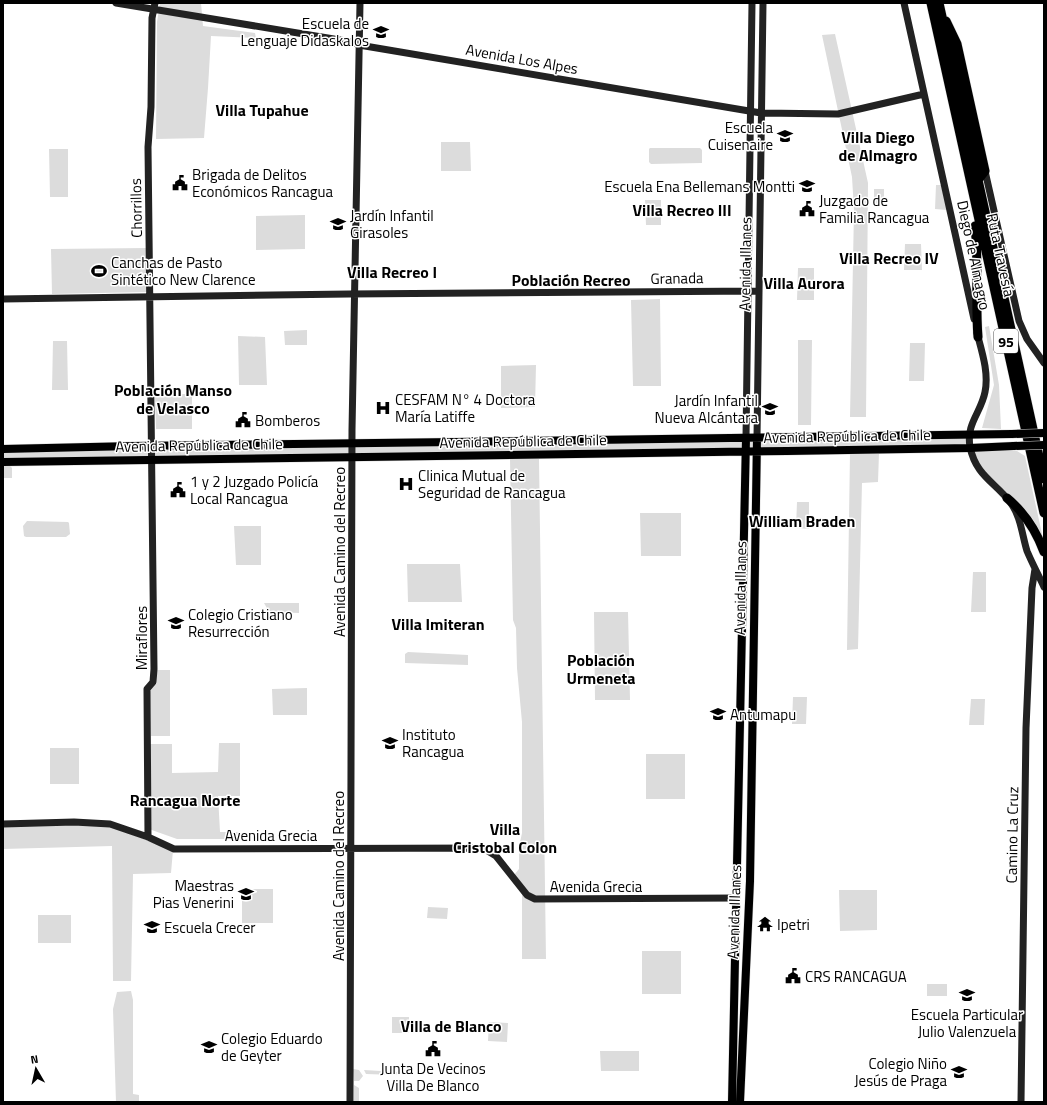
<svg xmlns="http://www.w3.org/2000/svg" width="1047" height="1105" viewBox="0 0 1047 1105" font-family="'Titillium Web',sans-serif">
<style>
.green{fill:#dcdcdc}
.lines{fill:none;stroke-linecap:round;stroke-linejoin:round}
.primary-casing{stroke:#dbdbdb;stroke-width:9}
.highway-casing{stroke:#dbdbdb;stroke-width:10}
.secondary{stroke:#222;stroke-width:7}
.primary{stroke:#000;stroke-width:8}
.highway{stroke:#000;stroke-width:9}
.primary-bridge-casing{stroke:#dbdbdb;stroke-width:9;stroke-linecap:butt}
.primary-bridge{stroke:#000;stroke-width:8}
.labels{text-anchor:middle;dominant-baseline:central;stroke-width:3;stroke-linejoin:round;paint-order:stroke}
.shield{fill:#fff;stroke:#4c4c4c;stroke-width:1}
.shield-label{font-size:14px;font-weight:bold;fill:#000}
.poi-label{font-size:15px;fill:#000;stroke:#fff;text-anchor:start}
.street-label{font-size:15px;fill:#000;stroke:#fff}
.neighbourhood-label{font-size:16px;font-weight:bold;fill:#000;stroke:#fff}
</style>
<rect width="100%" height="100%" fill="#fff"/>
<path class="green" d="M160,3H201L203,26L255,33L256,38L211,36L208,88L204,138L156,139L157,22Z
M835,34L868,183L866,417H850L854,210L852,177L822,35Z
M441,142H470L471,171H441Z
M650,148H700L702,150V163L651,164L649,162V149Z
M49,149H68V197H50Z
M936,185H941L947,210L935,209Z
M874,189H884V206H874Z
M645,200H661V225H646Z
M305,215V249L256,250V216Z
M905,244H921L922,270H904Z
M147,248L148,292L52,294L51,249Z
M798,268H814V300H797Z
M660,299L661,386H633L631,300Z
M989,326L999,385L1001,429L982,428L994,385L985,327Z
M307,330V345H285L284,331Z
M238,336L265,337L267,385H239Z
M798,340H812L811,425H798Z
M53,341H67L68,390H52Z
M910,343H925L924,381H909Z
M536,365L535,407L501,408V366Z
M155,394H192V429H156Z
M967,437V446L3,459V452Z
M973,450L1017,451L1025,456L1044,543C1040,535 1037,525 1032,518C1013,495 981,481 973,450Z
M850,453H879L878,482L862,483L858,649L847,650Z
M510,459H539L546,959H522V885L514,875L519,869V847L522,833V722L517,668L516,628L513,620Z
M3,466H10L12,468V478H3Z
M797,502H809V529L796,528Z
M640,513H681V556H641Z
M27,521L68,522L69,523L70,534L66,537H26L24,536L23,526Z
M234,526H261V565H236Z
M407,564H460L462,602H408Z
M973,572H986V612H971Z
M264,603H299V613L271,612L268,610Z
M594,612H628L630,700H595Z
M408,652L468,655V665L405,663V654Z
M156,670H170V736H151L150,691L157,683Z
M307,688V715H273L272,689Z
M793,697H807L806,724H792Z
M971,699H985L984,725H969Z
M219,743H240V796H218L220,832H240V839H177L149,829V744H172V773L218,772Z
M50,748H79V784H50Z
M646,754H685V799H646Z
M78,824L109,826L173,850L171,873L133,874L131,981H113L112,846L3,849V827Z
M242,889H273V923H242Z
M839,890H877V930L840,931Z
M428,907L448,908L447,919L427,918Z
M38,915H71V943H38Z
M642,951H681V994H642Z
M927,984H947V996H927Z
M131,991L133,1000V1094L139,1095V1102H116L113,1009L117,992Z
M392,1017H409V1033H392Z
M489,1022L508,1023L507,1042L488,1041Z
M600,1051H639V1071H601Z
M353,1069L359,1070L363,1076L359,1081H354Z
M364,1070L398,1072L396,1075L366,1074Z
M354,1085L359,1088V1102H354Z"/>
<g class="lines">
<defs>
<path id="primary" d="M3,449L134,446L456,442L1012,434
M3,462L787,451L970,448L1014,446
M732,1102L746,438
M740,1102L750,881L757,438"/>
<path id="highway" d="M931,3L1044,513
M939,3L1044,479
M946,21L957,44L985,171L978,180
M975,226C979,263 975,300 978,337
M1007,498C1025,513 1036,530 1044,552"/>
</defs>
<use href="#primary" class="primary-casing"/>
<use href="#highway" class="highway-casing"/>
<path class="secondary" d="M116,3L352,42L359,45L761,113L838,114L924,94
M904,3L974,319
M985,171L1019,321L1027,339L1044,363
M3,299L349,294L759,291
M977,333C982,352 989,373 985,392C981,413 966,423 970,447C976,476 995,482 1010,502C1021,516 1022,535 1027,551C1032,563 1038,574 1044,587
M746,438L752,3
M757,438L763,3
M3,824L74,822L110,824L148,837L174,849L483,848L496,856L527,895L535,899L737,898
M148,837L147,689L153,682L154,669L148,147L151,107L152,18L155,3
M350,1102L352,430L360,3
M1021,1102L1026,728L1032,588L1035,569"/>
<use href="#primary" class="primary"/>
<use href="#highway" class="highway"/>
<defs>
<path id="primary-bridge" d="M1012,434L1044,433
M1014,446L1044,445"/>
</defs>
<use href="#primary-bridge" class="primary-bridge-casing"/>
<use href="#primary-bridge" class="primary-bridge"/>
</g>
<defs>
<symbol id="school-bare" viewBox="-9 -9 18 18"><path d="M0-5L7-2L0 1L-7-2ZM-4 1L0 2.5L4 1V4Q0 6-4 4Z" fill="#000" stroke="#fff" stroke-width="2.5" paint-order="stroke"/></symbol>
<symbol id="civic-bare" viewBox="-9 -9 18 18"><path d="M-.6-6.5H3V-4.5H.6V-3L4-1V1h2V6H-6V1h2V-1L-.6-3ZM-1.2 2.5V6h2.4V2.5Z" fill="#000" stroke="#fff" stroke-width="2.5" paint-order="stroke"/></symbol>
<symbol id="stadium-bare" viewBox="-9 -9 18 18"><path d="M0-5a6.5 5 0 1 0 0 10a6.5 5 0 1 0 0-10ZM-3.5-1.8h7v3.6h-7Z" fill="#000" stroke="#fff" stroke-width="2.5" paint-order="stroke"/></symbol>
<symbol id="hospital-bare" viewBox="-9 -9 18 18"><path d="M-5-5h3v3.5h4V-5h3V5h-3V1.5h-4V5h-3Z" fill="#000" stroke="#fff" stroke-width="2.5" paint-order="stroke"/></symbol>
<symbol id="temple-bare" viewBox="-9 -9 18 18"><path d="M0-6L5-2H3V0L6.5 2.5H4V6H1.5V3h-3V6H-4V2.5H-6.5L-3 0V-2H-5Z" fill="#000" stroke="#fff" stroke-width="2.5" paint-order="stroke"/></symbol>
</defs>
<g fill-rule="evenodd">
<use href="#school-bare" x="370" y="21" width="22" height="22"/>
<use href="#school-bare" x="774" y="125" width="22" height="22"/>
<use href="#civic-bare" x="169" y="172" width="22" height="22"/>
<use href="#school-bare" x="796" y="175" width="22" height="22"/>
<use href="#civic-bare" x="796" y="198" width="22" height="22"/>
<use href="#school-bare" x="327" y="213" width="22" height="22"/>
<use href="#stadium-bare" x="88" y="260" width="22" height="22"/>
<use href="#hospital-bare" x="372" y="397" width="22" height="22"/>
<use href="#school-bare" x="759" y="398" width="22" height="22"/>
<use href="#civic-bare" x="232" y="409" width="22" height="22"/>
<use href="#hospital-bare" x="395" y="473" width="22" height="22"/>
<use href="#civic-bare" x="167" y="479" width="22" height="22"/>
<use href="#school-bare" x="165" y="612" width="22" height="22"/>
<use href="#school-bare" x="707" y="703" width="22" height="22"/>
<use href="#school-bare" x="379" y="732" width="22" height="22"/>
<use href="#school-bare" x="235" y="883" width="22" height="22"/>
<use href="#temple-bare" x="754" y="913" width="22" height="22"/>
<use href="#school-bare" x="141" y="916" width="22" height="22"/>
<use href="#civic-bare" x="782" y="965" width="22" height="22"/>
<use href="#school-bare" x="956" y="984" width="22" height="22"/>
<use href="#school-bare" x="198" y="1036" width="22" height="22"/>
<use href="#civic-bare" x="422" y="1038" width="22" height="22"/>
<use href="#school-bare" x="948" y="1061" width="22" height="22"/>
</g>
<g class="labels">
<rect class="shield" x="994" y="329" width="24" height="24" rx="3"/>
<g class="shield-label">
<text x="1006" y="341">95</text>
</g>
<g class="poi-label">
<text x="369" y="23" text-anchor="end">Escuela de<tspan x="369" dy="17">Lenguaje Didaskalos</tspan></text>
<text x="773" y="127" text-anchor="end">Escuela<tspan x="773" dy="17">Cuisenaire</tspan></text>
<text x="192" y="174">Brigada de Delitos<tspan x="192" dy="17">Económicos Rancagua</tspan></text>
<text x="795" y="186" text-anchor="end">Escuela Ena Bellemans Montti</text>
<text x="819" y="200">Juzgado de<tspan x="819" dy="17">Familia Rancagua</tspan></text>
<text x="350" y="215">Jardín Infantil<tspan x="350" dy="17">Girasoles</tspan></text>
<text x="111" y="262">Canchas de Pasto<tspan x="111" dy="17">Sintético New Clarence</tspan></text>
<text x="395" y="399">CESFAM N° 4 Doctora<tspan x="395" dy="17">María Latiffe</tspan></text>
<text x="758" y="400" text-anchor="end">Jardín Infantil<tspan x="758" dy="17">Nueva Alcántara</tspan></text>
<text x="255" y="420">Bomberos</text>
<text x="418" y="475">Clinica Mutual de<tspan x="418" dy="17">Seguridad de Rancagua</tspan></text>
<text x="190" y="481">1 y 2 Juzgado Policía<tspan x="190" dy="17">Local Rancagua</tspan></text>
<text x="188" y="614">Colegio Cristiano<tspan x="188" dy="17">Resurrección</tspan></text>
<text x="730" y="714">Antumapu</text>
<text x="402" y="734">Instituto<tspan x="402" dy="17">Rancagua</tspan></text>
<text x="234" y="885" text-anchor="end">Maestras<tspan x="234" dy="17">Pias Venerini</tspan></text>
<text x="777" y="924">Ipetri</text>
<text x="164" y="927">Escuela Crecer</text>
<text x="805" y="976">CRS RANCAGUA</text>
<text x="967" y="1014" text-anchor="middle">Escuela Particular<tspan x="967" dy="17">Julio Valenzuela</tspan></text>
<text x="221" y="1038">Colegio Eduardo<tspan x="221" dy="17">de Geyter</tspan></text>
<text x="947" y="1063" text-anchor="end">Colegio Niño<tspan x="947" dy="17">Jesús de Praga</tspan></text>
<text x="433" y="1068" text-anchor="middle">Junta De Vecinos<tspan x="433" dy="17">Villa De Blanco</tspan></text>
</g>
<g class="street-label">
<text transform="translate(522 59) rotate(10)">Avenida Los Alpes</text>
<text transform="translate(136 208) rotate(-91)">Chorrillos</text>
<text transform="translate(974 255) rotate(78)">Diego de Almagro</text>
<text transform="translate(1001 255) rotate(78)">Ruta Travesía</text>
<text transform="translate(745 264) rotate(-89)">Avenida Illanes</text>
<text transform="translate(677 278) rotate(-1)">Granada</text>
<text transform="translate(847 436) rotate(-1)">Avenida República de Chile</text>
<text transform="translate(523 441) rotate(-1)">Avenida República de Chile</text>
<text transform="translate(199 445) rotate(-1)">Avenida República de Chile</text>
<text transform="translate(339 552) rotate(-90)">Avenida Camino del Recreo</text>
<text transform="translate(740 588) rotate(-89)">Avenida Illanes</text>
<text transform="translate(141 638) rotate(-90)">Miraflores</text>
<text x="271" y="835">Avenida Grecia</text>
<text transform="translate(1012 835) rotate(-89)">Camino La Cruz</text>
<text transform="translate(338 876) rotate(-90)">Avenida Camino del Recreo</text>
<text x="596" y="886">Avenida Grecia</text>
<text transform="translate(734 912) rotate(-88)">Avenida Illanes</text>
</g>
<g class="neighbourhood-label">
<text x="262" y="110">Villa Tupahue</text>
<text x="878" y="137">Villa Diego<tspan x="878" dy="18">de Almagro</tspan></text>
<text x="682" y="210">Villa Recreo III</text>
<text x="889" y="258">Villa Recreo IV</text>
<text x="392" y="272">Villa Recreo I</text>
<text x="571" y="280">Población Recreo</text>
<text x="804" y="283">Villa Aurora</text>
<text x="173" y="390">Población Manso<tspan x="173" dy="18">de Velasco</tspan></text>
<text x="802" y="521">William Braden</text>
<text x="438" y="624">Villa Imiteran</text>
<text x="601" y="660">Población<tspan x="601" dy="18">Urmeneta</tspan></text>
<text x="185" y="800">Rancagua Norte</text>
<text x="505" y="829">Villa<tspan x="505" dy="18">Cristobal Colon</tspan></text>
<text x="451" y="1026">Villa de Blanco</text>
</g>
</g>
<rect width="1047" height="1105" fill="none" stroke="#000000" stroke-width="8"/>
<g transform="translate(36 1069) rotate(351)" stroke="#ffffff" stroke-width="3" paint-order="stroke">
<path d="M0-3L7 15L0 10L-7 15Z" fill="#000000"/>
<text y="-6" font-size="11" font-weight="bold" text-anchor="middle" fill="#000000">N</text>
</g>
</svg>
